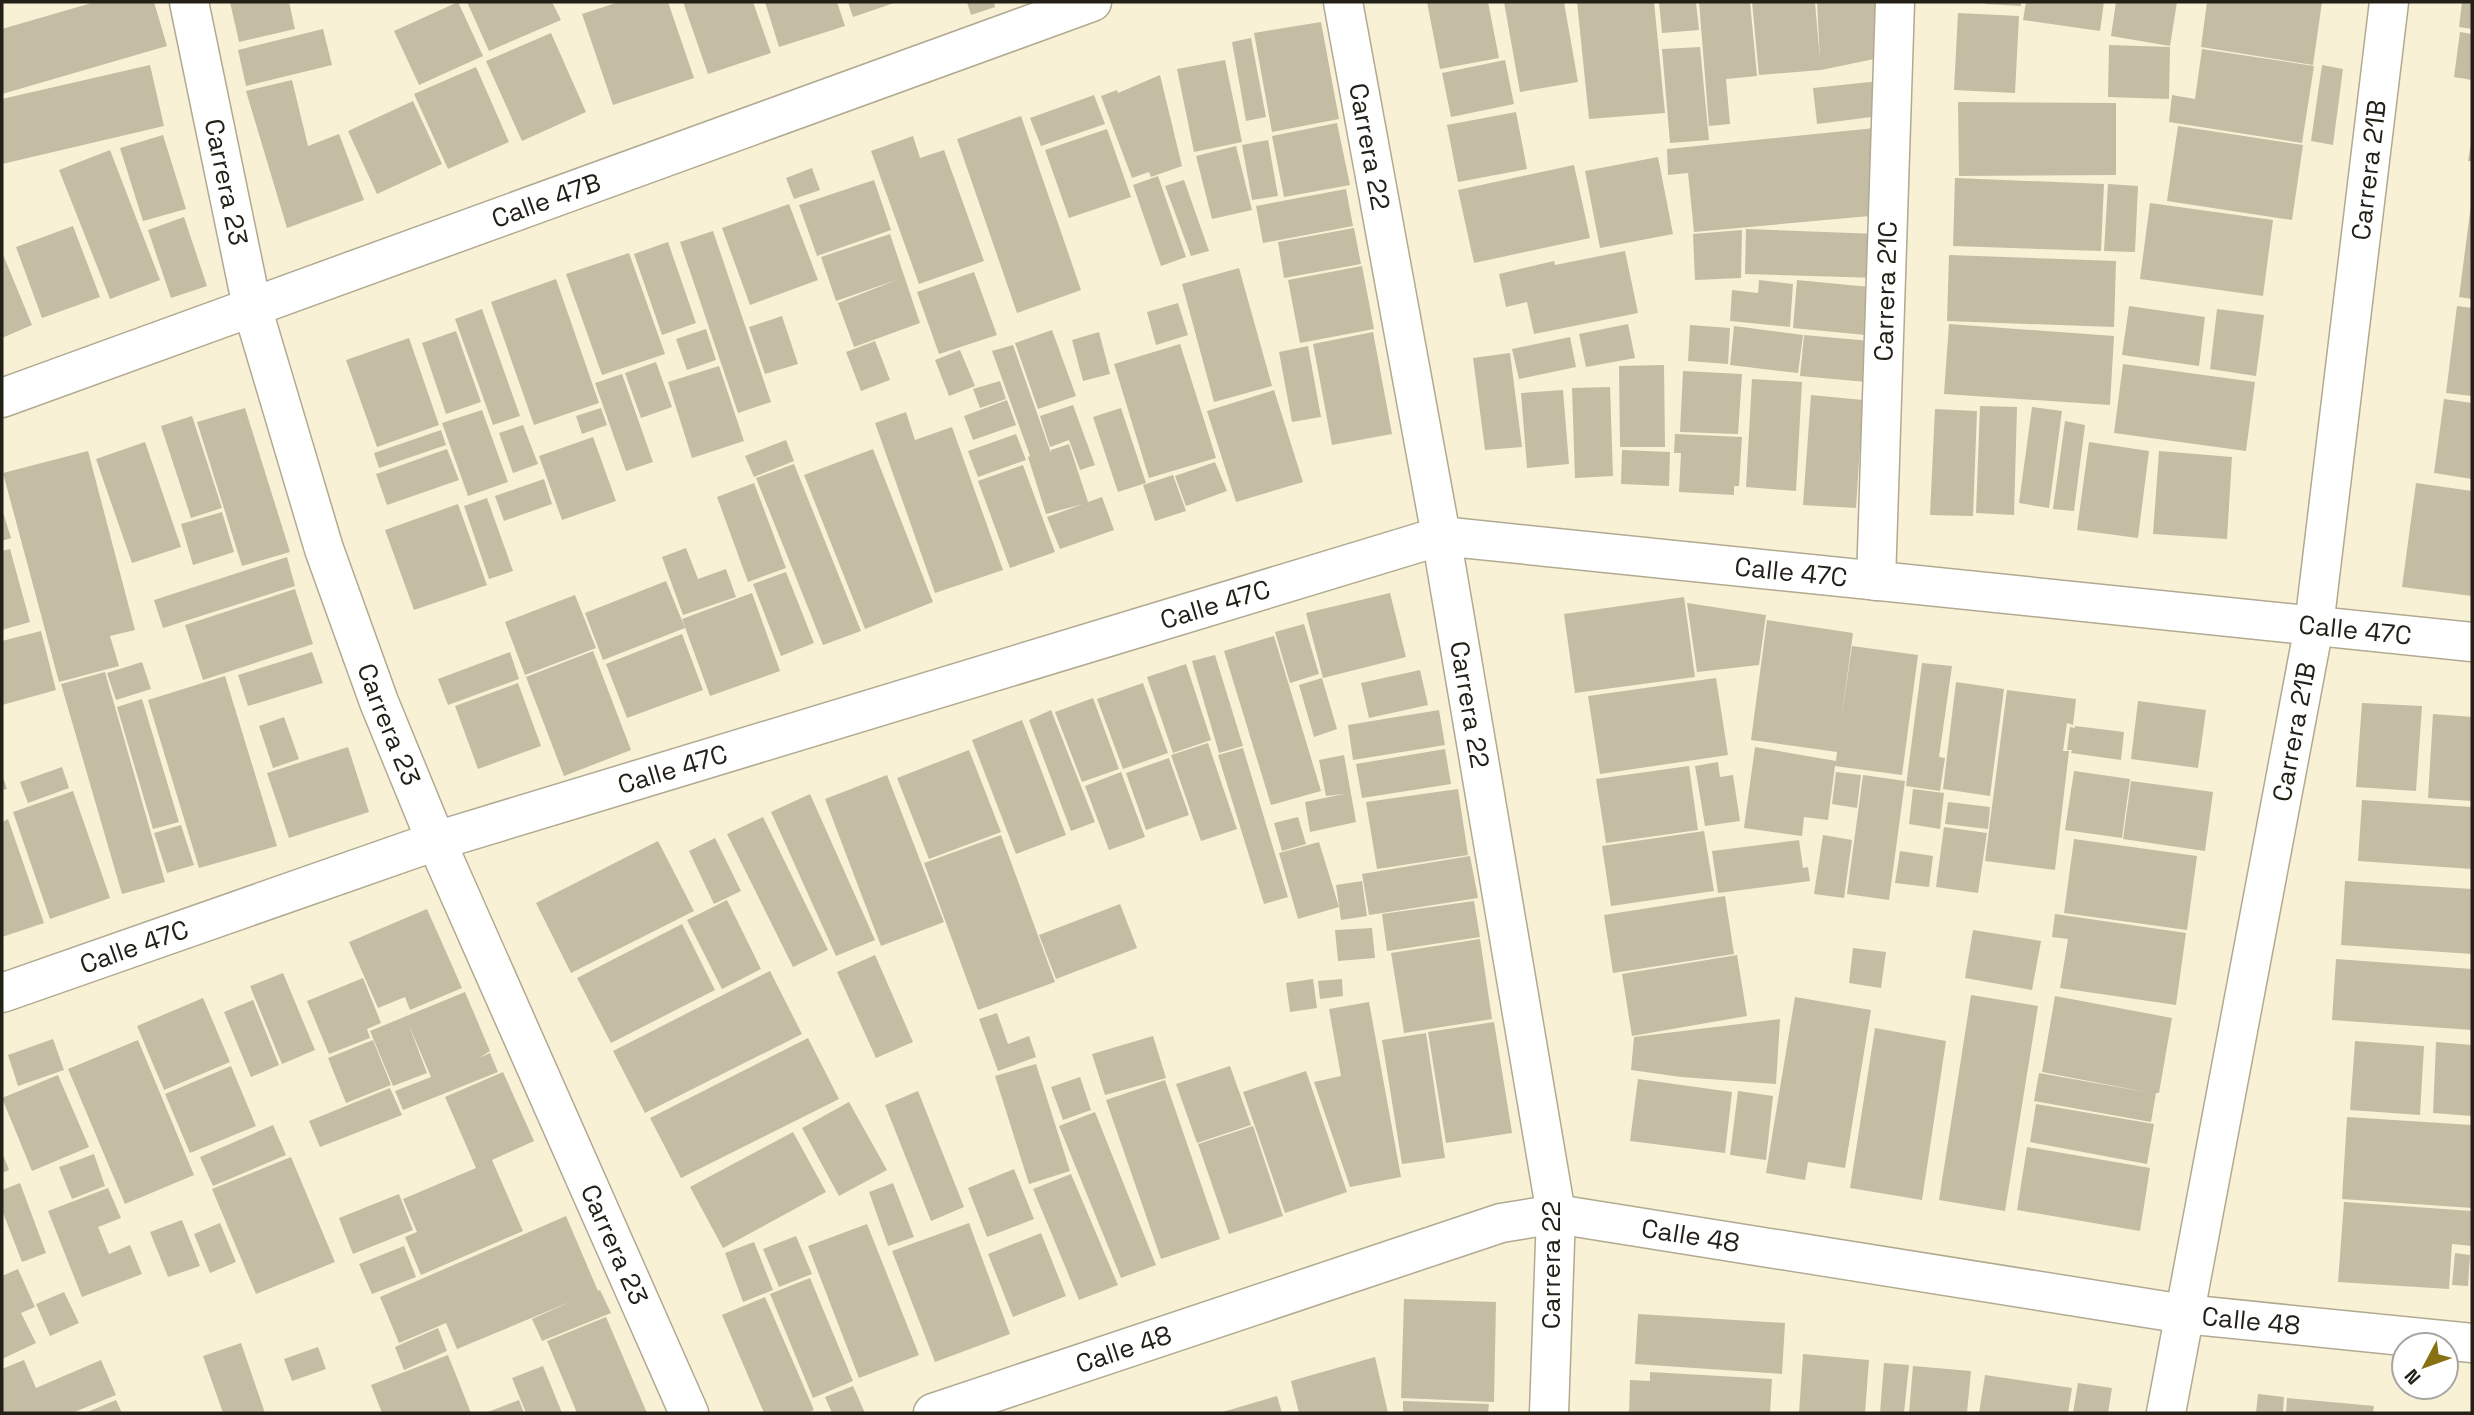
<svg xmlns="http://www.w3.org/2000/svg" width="2474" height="1415" viewBox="0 0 2474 1415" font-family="'Space Grotesk',sans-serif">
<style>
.building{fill:#c4bda3}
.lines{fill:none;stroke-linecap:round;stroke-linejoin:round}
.minor-casing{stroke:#b1aa90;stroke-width:41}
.minor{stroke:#fff;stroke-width:38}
.labels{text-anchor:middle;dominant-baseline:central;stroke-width:5;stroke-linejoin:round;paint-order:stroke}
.street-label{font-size:26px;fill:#232117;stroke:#fff}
</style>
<rect width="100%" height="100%" fill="#f8f1d6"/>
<path class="building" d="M95,2H154L167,46L2,94V29Z
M230,2H289L295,29L239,42Z
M458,2L483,56L419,85L394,31Z
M467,2H552L561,20L489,51Z
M619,2H668L694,78L613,105L582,14Z
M683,2H753L771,53L708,74Z
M765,2H837L845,26L779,47Z
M848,2H897L853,17Z
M967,2H994L995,7L971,15Z
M1427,2H1488L1499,58L1440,69Z
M1504,2H1564L1578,82L1520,92Z
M1577,2H1654L1665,113L1589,119Z
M1659,2H1696L1699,30L1662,33Z
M1699,2H1750L1757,76L1726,79L1730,124L1709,126Z
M1752,2H1815L1820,60L1817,2H1886L1884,57L1821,70L1759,75Z
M1985,2H2021V6L1985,4Z
M2026,2H2104L2100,31L2023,20Z
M2116,2H2177L2170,46L2111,36Z
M2207,2H2322L2313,65L2201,47Z
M2462,2H2472V29L2459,27Z
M1958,13L2019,16L2015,93L1954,90Z
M1321,22L1339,119L1272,132L1254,33Z
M323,29L332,65L246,86L238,50Z
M2460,32L2472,34V80L2454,77Z
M551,33L586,112L522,141L486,61Z
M1251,38L1266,117L1246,121L1232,42Z
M2109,45L2170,47L2169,99L2108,97Z
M1700,47L1709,140L1670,143L1662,49Z
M2202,49L2314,66L2302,143L2169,122L2172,95L2195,99Z
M1225,60L1242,142L1194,152L1177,69Z
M1505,60L1514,104L1451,117L1442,73Z
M150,65L164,126L2,164V99Z
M2322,65L2343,69L2333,145L2311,141Z
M476,67L509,142L448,169L414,94Z
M1160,75L1182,166L1151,177L1149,172L1132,178L1101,96L1117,90L1118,93Z
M292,80L308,146L339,134L364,200L287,228L246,91Z
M1889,80L1887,115L1817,124L1813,88Z
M1094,95L1105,124L1041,146L1030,118Z
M413,101L442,164L377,194L348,131Z
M1958,102L2116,103V175L1959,176Z
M1516,112L1527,169L1458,182L1447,125Z
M1021,116L1081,290L1017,313L957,139Z
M1337,123L1350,185L1284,197L1272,136Z
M2178,126L2303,145L2292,220L2167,201Z
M1885,127L1881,215L1694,232L1688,173L1668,175L1667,149Z
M1107,129L1131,197L1069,218L1045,150Z
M163,135L186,209L143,221L120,148Z
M913,136L920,158L944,150L984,261L919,284L871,151Z
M1268,140L1278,196L1252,200L1242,145Z
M2471,144H2472V161H2468Z
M1236,146L1252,210L1212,219L1196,156Z
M110,150L160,280L110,299L59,170Z
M1658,157L1673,234L1600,248L1585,171Z
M1574,165L1590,238L1474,263L1458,190Z
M812,168L820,190L794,199L786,178Z
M1158,176L1186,257L1161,266L1133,185Z
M1955,178L2104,184L2101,251L1953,246Z
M874,180L891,230L817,256L799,205Z
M1184,180L1209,251L1191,256L1165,186Z
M2108,184L2138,186L2135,252L2104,251Z
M1346,189L1353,226L1263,243L1256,206Z
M2150,203L2273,220L2263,296L2140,279Z
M789,204L818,280L750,305L722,228Z
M2471,205H2472V299L2459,297Z
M184,217L207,286L171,298L148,230Z
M73,226L100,297L42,318L16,247Z
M1354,228L1361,264L1284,278L1278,242Z
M1746,229L1879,234L1878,278L1745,274Z
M1742,230L1741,278L1695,280L1693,234Z
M713,231L771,402L738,413L680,242Z
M890,234L920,323L854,347L838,303L899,279L836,301L821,257Z
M668,242L696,323L662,335L634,254Z
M1625,251L1638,313L1534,334L1527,302L1506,307L1499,274L1554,261L1555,265Z
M2,252L32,325L2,338Z
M629,253L665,354L602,375L566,274Z
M1949,255L2116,261L2114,327L1947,321Z
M1362,266L1374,329L1300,343L1288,280Z
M1239,268L1272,386L1214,402L1182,284Z
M974,272L997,335L939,354L917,292Z
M556,279L599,403L534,425L491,302Z
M1759,280L1793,284L1790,327L1730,321L1732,290L1758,293Z
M1797,280L1880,288L1876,336L1793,328Z
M1178,303L1188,335L1156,345L1147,312Z
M2129,306L2205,317L2199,366L2122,355Z
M2457,306L2472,308V396L2446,393Z
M482,309L520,416L493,425L455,319Z
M2217,309L2264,315L2256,376L2210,369Z
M782,316L798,364L765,374L749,327Z
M1628,324L1635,358L1586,367L1579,334Z
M1949,324L2114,336L2110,405L1944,394Z
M1690,325L1730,328L1728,364L1688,361Z
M1734,326L1803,335L1798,373L1730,365Z
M706,329L716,360L687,370L676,339Z
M1052,330L1076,396L1038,409L1015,343Z
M456,331L481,402L446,414L422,343Z
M1099,332L1110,374L1083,381L1072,340Z
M1373,332L1392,434L1332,445L1313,344Z
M1804,335L1870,341L1867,382L1800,376Z
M1570,337L1576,367L1519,379L1512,349Z
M409,338L439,425L377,447L346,360Z
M875,341L890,380L861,391L846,352Z
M1180,344L1216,458L1149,478L1114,364Z
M1013,345L1051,453V450L1069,444L1088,502L1102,497L1114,530L1060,549L1047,517L1083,504L1046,514L1028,457L1030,456L992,351Z
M1308,346L1321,417L1292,422L1279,352Z
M960,350L975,386L949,396L935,360Z
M1510,353L1522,447L1485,450L1473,358Z
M656,362L672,407L641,418L625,373Z
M2123,364L2255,382L2246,451L2114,433Z
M1664,365L1665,447H1620L1619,366Z
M719,366L744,441L692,458L668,382Z
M1683,371L1742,374L1738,434L1680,432Z
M622,374L653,462L626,471L595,383Z
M1752,379L1802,382L1796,491L1746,487Z
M1000,381L1006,399L980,408L973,389Z
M1610,387L1613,476L1575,478L1572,388Z
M1274,390L1303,482L1236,502L1207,411Z
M1563,390L1569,464L1527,468L1521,393Z
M1811,395L1863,400L1856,508L1803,505Z
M2444,399L2472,403V479L2434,473Z
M1007,400L1016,425L973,440L964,416Z
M1073,405L1095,465L1080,470L1069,440L1050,447L1040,416Z
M1980,406L2017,407L2014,515L1976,513Z
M2032,407L2062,411L2049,508L2019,503Z
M245,408L290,552L242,566L197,422Z
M601,408L607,425L582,434L576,416Z
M1121,408L1146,483L1118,492L1093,417Z
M1935,409L1977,411L1973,516L1930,515Z
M482,410L508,482L468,496L442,423Z
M906,412L915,440L952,427L1003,570L935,593L875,423Z
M192,416L222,508L191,518L161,426Z
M2065,421L2085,425L2074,511L2053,509Z
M523,425L538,464L513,473L499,433Z
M441,430L446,445L379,468L374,453Z
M1016,434L1026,460L978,477L968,451Z
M1675,434L1742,437L1739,486H1734V495L1679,492L1681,453H1674Z
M593,437L616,501L562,520L539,456Z
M786,440L794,461L754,477L745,456Z
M145,442L181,547L132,563L96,459Z
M2089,442L2149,451L2138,538L2077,530Z
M447,449L459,480L387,505L376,474Z
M873,449L933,602L865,629L804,475Z
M1622,450L1670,452L1669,486L1621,484Z
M88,451L135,630L110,636L119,666L59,682L3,473Z
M2159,451L2232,457L2227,539L2153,534Z
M1215,462L1227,491L1186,506L1175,476Z
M794,464L861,631L823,645L756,478Z
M1023,465L1055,552L1010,568L978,481Z
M1173,475L1186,511L1155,521L1143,485Z
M544,479L552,504L504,521L495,496Z
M754,483L786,568L748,582L717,497Z
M2416,483L2472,491V596L2402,587Z
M487,498L513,571L489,579L464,506Z
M458,504L487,585L414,610L385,530Z
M2,509L11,538L2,541Z
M222,512L234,552L193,565L181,524Z
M686,548L698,579L726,569L736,597L683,615L662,557Z
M10,549L30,622L2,630V551Z
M287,557L295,586L163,628L154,600Z
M786,572L814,643L781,656L753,584Z
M666,581L685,628L603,660L585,613Z
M295,589L313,644L203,680L185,625Z
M752,593L780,671L710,696L682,619Z
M1390,593L1406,657L1323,678L1306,613Z
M575,595L596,648L525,675L505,622Z
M1684,597L1695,677L1575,693L1564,614Z
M1687,603L1766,615L1759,665L1697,672Z
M1767,620L1853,633L1841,722L1852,646L1918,655L1902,775L1835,766L1828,820L1804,817L1802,836L1744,828L1755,747L1836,761L1837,752L1751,740Z
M1304,624L1319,674L1290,683L1275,632Z
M41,631L56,690L2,705V641Z
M682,634L703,690L627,718L606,664Z
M1274,636L1321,791L1271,805L1224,651Z
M593,651L631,750L564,776L526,677Z
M312,652L323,683L248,706L238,675Z
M510,652L519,679L448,705L438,679Z
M1215,655L1243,746L1219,753L1192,661Z
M142,662L151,689L116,700L107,673Z
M1922,663L1952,666L1939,757L1945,758L1940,791L1906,786Z
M1186,664L1211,740L1173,753L1147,677Z
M1420,670L1428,705L1369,718L1361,683Z
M105,672L165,882L122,894L61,684Z
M225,676L277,846L199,868L148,700Z
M1322,678L1337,729L1314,737L1299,685Z
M1716,678L1728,755L1600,774L1588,696Z
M1956,682L2004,689L1990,796L1943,789Z
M518,683L541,746L478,769L455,706Z
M1143,683L1168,753L1123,769L1097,699Z
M2007,690L2076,699L2073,725L2067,723L2063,751H2069L2055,870L1985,861Z
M1093,698L1119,769L1082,782L1055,712Z
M142,699L179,822L153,829L117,707Z
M2138,701L2206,710L2198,768L2131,759Z
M2362,703L2422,706L2416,791L2356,787Z
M1051,710L1095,822L1071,831L1029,720Z
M1439,710L1445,745L1353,760L1348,725Z
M2433,714L2472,717V801L2428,798Z
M284,717L299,759L273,768L259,726Z
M1022,720L1066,835L1016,854L972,740Z
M2075,726L2124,732L2121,760L2071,753L2072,750H2067L2070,727L2075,728Z
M1208,743L1237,829L1201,841L1171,755Z
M348,747L369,812L289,838L267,773Z
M1243,748L1288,897L1264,904L1218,755Z
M1445,749L1451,784L1362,798L1356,764Z
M969,750L1001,832L929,859L897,778Z
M1344,755L1356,822L1310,832L1305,802L1344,794L1326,796L1319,760Z
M1169,758L1189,815L1146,830L1126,773Z
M1718,762L1720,777L1733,775L1740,821L1705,826L1695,766Z
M1689,766L1698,830L1606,843L1596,779Z
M62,767L69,788L28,803L20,782Z
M2074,771L2130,779L2122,838L2065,830Z
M1121,772L1145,837L1109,850L1085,786Z
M1836,772L1861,775L1857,808L1832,804Z
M2,774L7,789L2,790Z
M887,775L944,922L881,946L825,799Z
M1863,775L1905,781L1889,900L1847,894Z
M2131,781L2213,792L2205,851L2123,839Z
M1458,789L1468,855L1377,869L1366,802Z
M1913,789L1944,793L1940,829L1909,824Z
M73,791L110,898L50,919L13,812Z
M810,794L875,940L836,956L771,812Z
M2362,800L2472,807V869L2358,861Z
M1948,802L1990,807L1988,829L1945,824Z
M763,817L828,950L793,967L727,834Z
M1298,817L1306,844L1282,851L1274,823Z
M8,819L44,923L2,937V822Z
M181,825L194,865L167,873L154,833Z
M1944,827L1987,833L1978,893L1936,887Z
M1704,831L1714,891L1611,906L1602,846Z
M1001,835L1055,982L978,1010L924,863Z
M1823,835L1852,840L1844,898L1814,894Z
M715,838L741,891L714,904L689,851Z
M2074,839L2197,856L2187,930L2064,913Z
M1799,840L1803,868L1808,867L1810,881L1718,893L1712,851Z
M658,841L694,911L571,973L536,903Z
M1319,842L1339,907L1298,919L1279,853Z
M1900,851L1933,856L1929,887L1895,883Z
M1470,856L1478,898L1369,915L1362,874Z
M1362,881L1367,916L1341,920L1336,885Z
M2345,881L2472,889V954L2341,945Z
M1725,896L1734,954L1613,973L1604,915Z
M727,900L761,969L722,989L687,920Z
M1474,901L1480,937L1387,951L1382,914Z
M1120,904L1137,948L1056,979L1039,935Z
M427,909L462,988L410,1010L405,997L378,1008L349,942Z
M2055,914L2186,933L2176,1005L2060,988L2068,939L2052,937Z
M682,924L715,990L611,1043L577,978Z
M1372,928L1375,958L1338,961L1335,930Z
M1973,930L2041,941L2032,990L1965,978Z
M1480,939L1492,1019L1404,1033L1391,953Z
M1853,948L1886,952L1881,988L1849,983Z
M875,955L913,1042L876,1058L837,972Z
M1737,955L1747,1016L1632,1036L1622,974Z
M2336,959L2472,969V1030L2332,1020Z
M770,971L802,1034L645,1113L613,1051Z
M283,973L315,1050L282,1064L250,986Z
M363,978L381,1023L367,1029L370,1038L329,1054L307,1001Z
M1313,979L1317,1008L1290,1012L1286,983Z
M1342,979L1343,996L1320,999L1318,981Z
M465,992L490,1051L479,1058L490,1053L498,1072L403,1110L395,1091L431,1077L408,1023L427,1073L393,1086L370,1031Z
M1971,995L2038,1006L2005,1211L1939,1200Z
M2055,996L2172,1018L2159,1093H2156L2151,1122L2034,1101L2039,1073L2151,1093L2042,1072Z
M1795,997L1871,1010L1845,1168L1808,1162L1805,1180L1766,1173Z
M203,998L230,1062L164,1090L137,1026Z
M253,1000L279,1065L251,1077L224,1012Z
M1369,1002L1401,1177L1350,1187L1314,1082L1341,1076L1329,1009Z
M997,1013L1008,1044L1029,1036L1036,1057L998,1071L979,1019Z
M1780,1019L1776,1084L1681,1077L1631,1070L1634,1037Z
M1494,1022L1512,1133L1446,1143L1428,1032Z
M1875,1028L1946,1041L1922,1200L1850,1188Z
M1426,1033L1445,1158L1402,1164L1382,1040Z
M1153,1036L1166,1078L1105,1095L1092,1054Z
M808,1038L839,1099L681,1178L650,1118Z
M53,1039L64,1070L18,1086L8,1055Z
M138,1040L194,1175L125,1204L68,1069Z
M373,1040L391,1085L346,1103L328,1058Z
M2355,1041L2424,1046L2420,1115L2350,1110Z
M2436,1042L2472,1045V1116L2433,1113Z
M1036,1064L1070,1171L1029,1184L995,1076Z
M231,1066L256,1126L190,1153L165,1094Z
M1230,1066L1251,1125L1197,1143L1176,1084Z
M1306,1071L1347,1192L1285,1213L1243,1092Z
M503,1072L534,1141L492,1160L523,1231L421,1275L405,1237L417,1232L403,1199L476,1168L445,1097Z
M58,1075L89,1147L32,1171L2,1098Z
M1080,1077L1091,1110L1063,1120L1051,1087Z
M1638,1079L1732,1092L1725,1153L1630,1141Z
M1165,1080L1220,1239L1161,1259L1106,1100Z
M390,1088L402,1115L320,1147L309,1121Z
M918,1091L964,1207L931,1221L885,1105Z
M1738,1091L1773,1096L1766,1160L1730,1155Z
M849,1102L887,1170L839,1196L802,1128Z
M2036,1104L2154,1124L2147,1164L2030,1142Z
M1095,1112L1156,1265L1121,1278L1059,1126Z
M2347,1117L2472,1125V1208L2342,1199Z
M273,1125L286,1155L213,1186L200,1157Z
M1253,1126L1283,1216L1229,1234L1198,1144Z
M793,1132L826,1192L723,1248L690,1187Z
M2027,1147L2150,1168L2140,1231L2017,1210Z
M2,1152L9,1170L2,1173Z
M94,1154L105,1186L72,1199L59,1167Z
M291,1157L335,1262L256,1294L212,1189Z
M1014,1169L1034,1219L987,1237L968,1188Z
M1071,1174L1118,1285L1079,1300L1033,1189Z
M20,1183L46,1253L22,1262L2,1210V1190Z
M893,1183L914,1237L888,1246L869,1192Z
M108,1188L121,1218L98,1227L109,1254L130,1245L142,1274L82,1297L48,1211Z
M399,1194L413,1230L353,1254L339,1218Z
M2344,1202L2472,1211V1246L2452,1244L2449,1289L2338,1282Z
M566,1216L598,1291L600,1290L611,1313L542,1341L532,1319L572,1301L457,1349L446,1323L399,1343L380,1297Z
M182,1220L200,1266L168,1277L150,1232Z
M220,1223L236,1262L210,1273L194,1234Z
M969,1223L1010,1334L935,1362L892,1251Z
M867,1224L919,1355L859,1378L808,1246Z
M1041,1233L1066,1296L1013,1317L988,1254Z
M796,1236L812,1274L779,1287L763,1249Z
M754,1242L773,1290L743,1302L725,1253Z
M404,1246L416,1277L372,1294L359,1264Z
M2455,1253L2470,1255L2468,1286L2452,1285Z
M18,1269L35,1307L21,1313L36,1343L2,1359V1276Z
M810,1278L853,1381L813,1398L770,1294Z
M64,1292L79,1323L50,1336L36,1304Z
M765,1297L814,1410L807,1413H764L722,1315Z
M1404,1299L1496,1302L1494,1402L1401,1398Z
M1638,1314L1785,1323L1782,1374L1635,1364Z
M606,1317L647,1413H577L547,1341Z
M438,1328L447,1351L404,1370L395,1347Z
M241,1343L265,1413H223L203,1356Z
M318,1347L326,1369L292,1381L284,1359Z
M1803,1354L1869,1360L1865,1413H1799Z
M448,1355L471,1413H382L371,1385Z
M1375,1357L1388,1413H1299L1291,1381Z
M24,1360L36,1388L101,1360L116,1395L72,1413H2V1369Z
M1884,1363L1909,1365L1904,1413H1880Z
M543,1366L562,1413H526L512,1378Z
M1913,1366L1971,1371L1967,1413H1909Z
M1650,1372L1772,1379L1770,1413H1629L1630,1380L1650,1381Z
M1985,1375L2072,1388L2068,1413H1979Z
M2078,1383L2112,1388L2108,1413H2073Z
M853,1386L865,1413H832L825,1397Z
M2258,1394L2284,1397L2283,1413H2256Z
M1277,1396L1282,1413H1219Z
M2287,1398L2374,1406L2373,1413H2286Z
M116,1400L122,1413H85Z
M519,1400L524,1413H485Z
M1403,1401L1489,1404L1488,1413H1403Z"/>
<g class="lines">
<defs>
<g id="minor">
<path id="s1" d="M189,2L252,307L324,549L379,702L436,841L689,1413"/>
<path id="s2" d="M1343,2L1441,536L1556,1214L1549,1413"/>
<path id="s3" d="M2,398L1092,2"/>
<path id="s4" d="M1876,581L1895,2"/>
<path id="s5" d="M2,993L436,841L1441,536L2472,642"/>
<path id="s6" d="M933,1413L1501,1223L1556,1214L2184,1314L2472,1343"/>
<path id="s7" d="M2166,1413L2314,626L2389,2"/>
</g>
</defs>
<use href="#minor" class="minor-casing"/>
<use href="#minor" class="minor"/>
</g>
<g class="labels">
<g class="street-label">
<text stroke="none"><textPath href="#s2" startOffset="147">Carrera 22</textPath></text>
<text stroke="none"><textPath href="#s7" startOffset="1260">Carrera 21B</textPath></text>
<text stroke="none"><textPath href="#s1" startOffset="184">Carrera 23</textPath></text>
<text stroke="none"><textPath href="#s3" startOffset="579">Calle 47B</textPath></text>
<text stroke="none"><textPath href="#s4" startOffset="290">Carrera 21C</textPath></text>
<text stroke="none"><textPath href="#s5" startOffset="1862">Calle 47C</textPath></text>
<text stroke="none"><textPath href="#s5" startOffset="1274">Calle 47C</textPath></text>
<text stroke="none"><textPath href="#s5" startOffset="2429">Calle 47C</textPath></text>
<text stroke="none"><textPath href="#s2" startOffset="714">Carrera 22</textPath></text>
<text stroke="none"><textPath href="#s1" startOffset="751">Carrera 23</textPath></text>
<text stroke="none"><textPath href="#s7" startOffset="693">Carrera 21B</textPath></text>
<text stroke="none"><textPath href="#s5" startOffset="707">Calle 47C</textPath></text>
<text stroke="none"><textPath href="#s5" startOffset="140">Calle 47C</textPath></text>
<text stroke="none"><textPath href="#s6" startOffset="791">Calle 48</textPath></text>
<text stroke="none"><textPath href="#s1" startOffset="1318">Carrera 23</textPath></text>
<text transform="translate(1551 1265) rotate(-90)">Carrera 22</text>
<text stroke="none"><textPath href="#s6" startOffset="1358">Calle 48</textPath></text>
<text stroke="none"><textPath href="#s6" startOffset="201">Calle 48</textPath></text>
</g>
</g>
<rect width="2474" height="1415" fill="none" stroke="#232117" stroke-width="7"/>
<g transform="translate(2425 1366) rotate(229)"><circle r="33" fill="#ffffff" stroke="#a7a6a2" stroke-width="2"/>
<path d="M0-5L12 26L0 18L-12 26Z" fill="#877112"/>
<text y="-10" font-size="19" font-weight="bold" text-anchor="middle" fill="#232117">N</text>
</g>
</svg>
